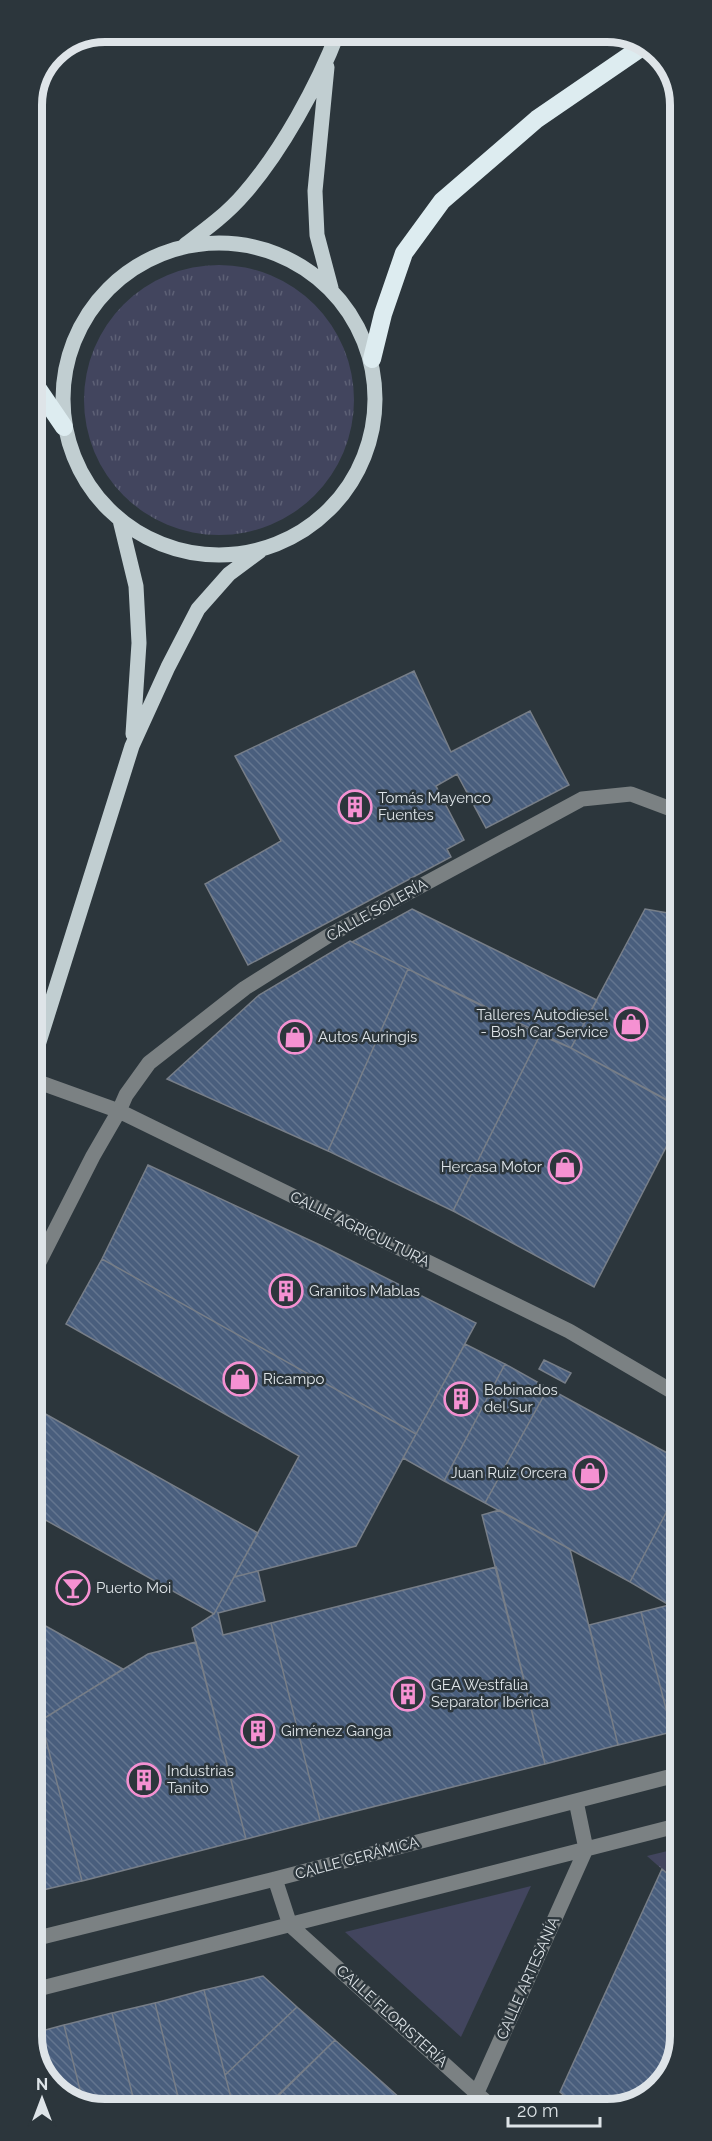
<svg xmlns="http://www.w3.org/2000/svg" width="712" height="2141" viewBox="0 0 712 2141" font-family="Raleway,sans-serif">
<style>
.grass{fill:url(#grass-tufts)}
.green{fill:#42455e}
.building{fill:url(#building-back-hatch);stroke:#777e88;stroke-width:1.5}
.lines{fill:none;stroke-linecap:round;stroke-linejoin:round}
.minor{stroke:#7b8183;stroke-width:15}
.major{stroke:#c1ced1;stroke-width:15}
.highway{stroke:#ddecf0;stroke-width:18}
.labels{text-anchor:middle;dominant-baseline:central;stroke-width:5;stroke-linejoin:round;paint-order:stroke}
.poi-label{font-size:15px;fill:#dee4e8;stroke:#2c363c;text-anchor:start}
.street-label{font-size:15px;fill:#dee4e8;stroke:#2c363c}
.rim{fill:none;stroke:#dee4e8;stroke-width:8}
</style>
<defs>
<pattern id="grass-tufts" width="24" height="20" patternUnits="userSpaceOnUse" patternTransform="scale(1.5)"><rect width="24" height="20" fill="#42455e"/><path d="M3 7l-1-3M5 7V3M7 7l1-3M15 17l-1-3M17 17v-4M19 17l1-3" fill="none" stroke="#5d6075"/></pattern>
<pattern id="building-back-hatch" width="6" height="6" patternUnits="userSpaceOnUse" patternTransform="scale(1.5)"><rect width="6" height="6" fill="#495e7d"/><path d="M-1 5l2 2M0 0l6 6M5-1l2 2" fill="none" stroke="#63758f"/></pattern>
</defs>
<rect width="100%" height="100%" fill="#2c363c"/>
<path class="grass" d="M84 400a135 135 0 1 1 270 0a135 135 0 1 1-270 0Z
M680,1848V1885L647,1856Z"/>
<path class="green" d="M531,1886L461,2037L345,1932Z"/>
<path class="building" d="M414,671L451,752L530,711L569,785L486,828L457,774L436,786L464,840L447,849L451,857L248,965L205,884L281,841L235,756Z
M412,909L597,1000L571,1048L352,942Z
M645,909L679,915V1087L671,1102L571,1048Z
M350,941L408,969L328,1151L167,1079L259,995Z
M408,969L540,1035L453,1211L328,1151Z
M540,1035L571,1048L679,1107V1122L594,1287L453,1211Z
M148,1165L320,1245L476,1323L416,1434L102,1259Z
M102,1259L416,1434L356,1546L234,1577L299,1456L66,1324Z
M465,1344L505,1364L444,1481L403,1458Z
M544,1360L571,1373L565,1383L539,1369Z
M505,1364L548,1388L485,1503L444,1481Z
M548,1388L680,1460V1486L630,1582L485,1503Z
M33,1407L258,1533L214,1614L33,1513Z
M680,1486V1585L669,1605L630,1582Z
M499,1510L570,1549L618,1745L545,1764L482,1515Z
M496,1567L545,1764L320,1820L271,1623Z
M258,1571L265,1601L218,1613L223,1635L271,1623L320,1820L246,1839L192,1628L214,1614L234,1577Z
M680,1585V1612L669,1605Z
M669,1605L680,1612V1730L672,1732L641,1612Z
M641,1612L672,1732L618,1745L589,1625Z
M33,1619L123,1669L34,1725Z
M196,1642L246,1839L82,1881L41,1720L148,1654Z
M41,1720L82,1881L34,1892V1725Z
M662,1869L680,1885V2037L665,2081L626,2107H577L560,2092Z
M263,1976L297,2007L225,2075L204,1990Z
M204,1990L225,2075L234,2109H181L155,2003Z
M155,2003L181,2109H136L112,2013Z
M297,2007L335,2040L265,2109H234L225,2075Z
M112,2013L136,2109H100L83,2102L64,2025Z
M64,2025L83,2102L57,2092L34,2055V2033Z
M335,2040L411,2108H293L278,2095Z"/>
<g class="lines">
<path class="minor" d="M33,1080L119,1111L569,1331L680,1396
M33,1274L93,1156L119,1111L126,1095L149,1063L245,988L328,936L582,799L631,794L679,812
M275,1879L290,1925L493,2108
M34,1939L275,1879L680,1774
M34,1990L680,1825
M470,2108L586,1849L576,1801"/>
<path class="major" d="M327,67L315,191L317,235L331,288
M63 399a156 156 0 1 1 312 0a156 156 0 1 1-312 0Z
M185,245C205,230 227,214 244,194C281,152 318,85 338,32
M120,520L136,586L139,643L133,734
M33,1061L132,746L168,667L198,609L229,574L260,551"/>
<path class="highway" d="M372,359L383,314L404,253L442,201L537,119L645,45
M32,380L64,427"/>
</g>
<defs>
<symbol id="building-ring" viewBox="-11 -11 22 22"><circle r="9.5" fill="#2c363c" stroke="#f591d2" stroke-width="1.5"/><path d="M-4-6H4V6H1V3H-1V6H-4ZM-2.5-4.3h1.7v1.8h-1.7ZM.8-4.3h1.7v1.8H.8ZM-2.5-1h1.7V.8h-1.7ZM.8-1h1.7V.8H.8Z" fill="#f591d2"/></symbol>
<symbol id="shop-ring" viewBox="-11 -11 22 22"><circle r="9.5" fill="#2c363c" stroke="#f591d2" stroke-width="1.5"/><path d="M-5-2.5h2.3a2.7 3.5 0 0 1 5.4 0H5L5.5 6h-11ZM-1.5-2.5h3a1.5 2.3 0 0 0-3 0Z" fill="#f591d2"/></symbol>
<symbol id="bar-ring" viewBox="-11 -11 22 22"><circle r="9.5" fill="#2c363c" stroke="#f591d2" stroke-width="1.5"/><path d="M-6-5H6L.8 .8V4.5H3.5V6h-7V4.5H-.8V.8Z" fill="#f591d2"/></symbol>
</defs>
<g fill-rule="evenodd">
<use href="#building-ring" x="336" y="788" width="38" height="38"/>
<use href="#shop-ring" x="612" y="1005" width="38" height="38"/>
<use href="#shop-ring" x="276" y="1018" width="38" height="38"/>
<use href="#shop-ring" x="546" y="1148" width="38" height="38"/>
<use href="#building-ring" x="267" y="1272" width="38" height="38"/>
<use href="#shop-ring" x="221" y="1360" width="38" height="38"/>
<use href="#building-ring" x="442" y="1380" width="38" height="38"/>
<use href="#shop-ring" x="571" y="1454" width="38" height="38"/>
<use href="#bar-ring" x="54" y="1569" width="38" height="38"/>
<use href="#building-ring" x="389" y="1675" width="38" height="38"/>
<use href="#building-ring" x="239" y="1712" width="38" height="38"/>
<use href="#building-ring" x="125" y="1761" width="38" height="38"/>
</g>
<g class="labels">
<g class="poi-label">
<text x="378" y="798">Tomás Mayenco<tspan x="378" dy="17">Fuentes</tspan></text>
<text x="608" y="1015" text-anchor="end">Talleres Autodiesel<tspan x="608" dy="17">- Bosh Car Service</tspan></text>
<text x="318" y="1037">Autos Auringis</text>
<text x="542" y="1167" text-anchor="end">Hercasa Motor</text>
<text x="309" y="1291">Granitos Mablas</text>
<text x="263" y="1379">Ricampo</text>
<text x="484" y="1390">Bobinados<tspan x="484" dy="17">del Sur</tspan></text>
<text x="567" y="1473" text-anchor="end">Juan Ruiz Orcera</text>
<text x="96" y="1588">Puerto Moi</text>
<text x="431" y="1685">GEA Westfalia<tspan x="431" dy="17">Separator Ibérica</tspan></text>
<text x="281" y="1731">Giménez Ganga</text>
<text x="167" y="1771">Industrias<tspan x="167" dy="17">Tanito</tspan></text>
</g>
<g class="street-label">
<text transform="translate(377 910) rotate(-29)">CALLE SOLERÍA</text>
<text transform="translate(360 1229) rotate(26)">CALLE AGRICULTURA</text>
<text transform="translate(357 1858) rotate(-15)">CALLE CERÁMICA</text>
<text transform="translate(528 1978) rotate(-66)">CALLE ARTESANÍA</text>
<text transform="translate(392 2016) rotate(42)">CALLE FLORISTERÍA</text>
</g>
</g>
<path d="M0 0H712V2141H0ZM105 42H607A63 63 0 0 1 670 105V2036A63 63 0 0 1 607 2099H105A63 63 0 0 1 42 2036V105A63 63 0 0 1 105 42Z" fill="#2c363c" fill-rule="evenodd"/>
<path class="rim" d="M105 42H607A63 63 0 0 1 670 105V2036A63 63 0 0 1 607 2099H105A63 63 0 0 1 42 2036V105A63 63 0 0 1 105 42Z"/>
<g transform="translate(42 2099)" stroke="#2c363c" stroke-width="4.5" paint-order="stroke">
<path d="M0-4.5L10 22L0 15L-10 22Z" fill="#dee4e8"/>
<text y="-9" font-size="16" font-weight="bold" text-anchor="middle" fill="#dee4e8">N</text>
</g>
<path d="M508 2117v9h92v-9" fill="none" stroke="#dee4e8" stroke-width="3"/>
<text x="517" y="2117" font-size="18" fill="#dee4e8" stroke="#2c363c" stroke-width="4.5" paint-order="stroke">20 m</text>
</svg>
